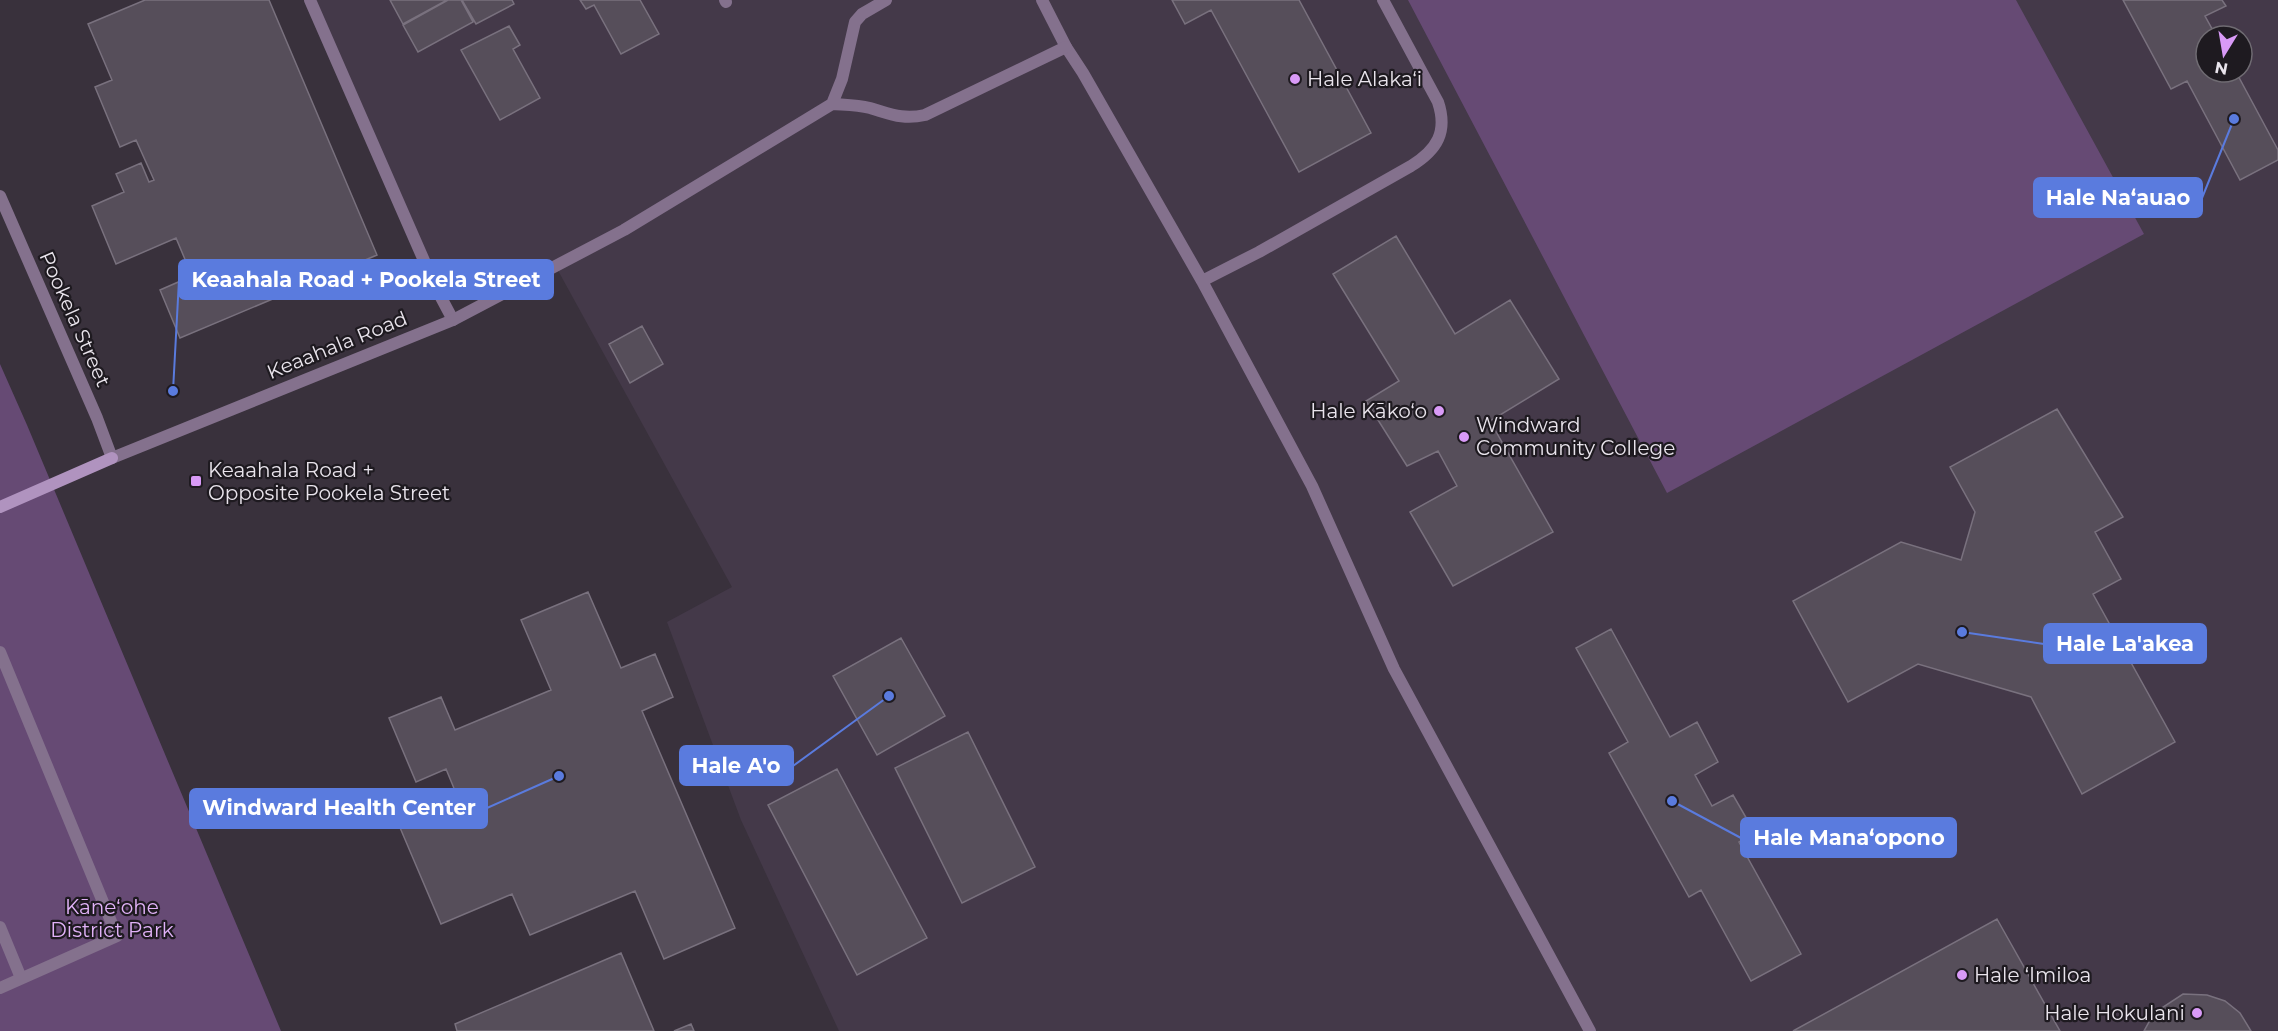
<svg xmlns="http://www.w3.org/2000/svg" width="2278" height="1031" viewBox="0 0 2278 1031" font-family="Montserrat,sans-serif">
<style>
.built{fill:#443949;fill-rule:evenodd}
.green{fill:#664a74}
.building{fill:#564e5a;stroke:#79717e;stroke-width:1.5}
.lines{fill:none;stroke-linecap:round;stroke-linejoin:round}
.lane{stroke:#84718d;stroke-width:12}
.street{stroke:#84718d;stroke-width:12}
.secondary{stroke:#b093bf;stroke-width:12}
.poi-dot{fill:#d99af7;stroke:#1e1a20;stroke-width:2}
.labels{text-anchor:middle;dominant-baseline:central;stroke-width:4.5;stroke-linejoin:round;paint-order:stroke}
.poi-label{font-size:20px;fill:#e9e4ec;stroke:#1e1a20;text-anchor:start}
.street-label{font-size:20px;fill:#e9e4ec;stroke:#1e1a20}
.park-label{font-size:20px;fill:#e1b2f8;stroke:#1e1a20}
.leader{fill:none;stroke:#5a7bde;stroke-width:2}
.callout-dot{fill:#5a7bde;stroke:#1e1a20;stroke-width:2}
.callout{fill:#5a7bde;stroke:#5a7bde;stroke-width:2}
.callout-label{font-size:21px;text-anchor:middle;font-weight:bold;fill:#fff}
</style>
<rect width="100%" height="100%" fill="#39313c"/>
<path class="built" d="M310,0H2278V1031H839L741,820L667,622L732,587L555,265L436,288ZM2206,36H2242V72H2206Z"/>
<path class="green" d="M1408,0H2016L2144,234L1667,493Z
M0,364L27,425L281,1031H0Z"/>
<path class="building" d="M145,0H269L377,255L180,338L160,290L192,276L176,238L116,264L92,206L124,192L116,174L141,163L149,182L154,180L136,140L120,147L95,87L112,80L88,24Z
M390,0H447L403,24Z
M448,0H461L473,22L418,52L403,25Z
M462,0H512L514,4L476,24Z
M580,0H640L659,34L621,54L594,5L586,9Z
M1172,0H1299L1371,133L1299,172L1211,10L1185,24Z
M2123,0H2222L2226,6L2205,16L2216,36H2206V72H2236L2278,150V160L2240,180L2187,81L2171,89Z
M509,26L520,45L513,49L540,98L500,120L461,50Z
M1396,236L1455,334L1510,300L1559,379L1490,421L1553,532L1453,586L1410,512L1457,486L1438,451L1407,466L1366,401L1399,381L1333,274Z
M642,326L663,364L630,383L609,344Z
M2057,409L2123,517L2095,532L2121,579L2093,594L2175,742L2082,794L2031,697L1918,664L1848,702L1793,601L1901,542L1961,560L1975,512L1950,467Z
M588,592L621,668L655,654L673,697L642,711L735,928L664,959L635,891L530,935L512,894L441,924L398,823L458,798L446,769L416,782L389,718L441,697L455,730L551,690L521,620Z
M1611,629L1670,737L1697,722L1718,762L1695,775L1712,806L1733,795L1755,833L1739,842L1801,954L1751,981L1701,890L1689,897L1609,753L1628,742L1576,648Z
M901,638L945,716L877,755L833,676Z
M968,732L1035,867L962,903L895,768Z
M837,769L927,938L857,975L768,805Z
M1997,919L2060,1031H1793Z
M621,953L654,1031H457L455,1024Z
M2183,994L2207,995L2225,1001L2240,1013L2251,1031H2144L2154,1013Z
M691,1024L694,1031H674Z"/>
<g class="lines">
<path class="lane" d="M310,0L436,288L453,320
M725,0L726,2
M1042,0L1066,47L1083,73L1202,281L1312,486L1394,669L1590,1031
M1202,281L1259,252L1411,166C1437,150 1448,132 1438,102L1383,0
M0,652L117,936L0,988
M0,927L21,978"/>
<path class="street" d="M832,104C845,105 857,105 870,108C891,114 903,120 925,115L1066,47
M0,196L97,418L112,458L453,320L624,230L832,104L842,79L855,22L862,14L886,0"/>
<path class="secondary" d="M0,507L112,458"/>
</g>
<g class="poi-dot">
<circle cx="1295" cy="79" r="6"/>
<circle cx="1439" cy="411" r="6"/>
<circle cx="1464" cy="437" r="6"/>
<rect x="190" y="475" width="12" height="12" rx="3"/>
<circle cx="1962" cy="975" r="6"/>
<circle cx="2197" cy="1013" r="6"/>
</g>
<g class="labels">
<g class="poi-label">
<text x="1307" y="79">Hale Alaka‘i</text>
<text x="1427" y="411" text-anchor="end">Hale Kāko‘o</text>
<text x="1476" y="425">Windward<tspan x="1476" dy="23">Community College</tspan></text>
<text x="208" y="470">Keaahala Road +<tspan x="208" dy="23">Opposite Pookela Street</tspan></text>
<text x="1974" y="975">Hale ‘Imiloa</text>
<text x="2185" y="1013" text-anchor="end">Hale Hokulani</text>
</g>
<g class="street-label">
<text transform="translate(75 319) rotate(66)">Pookela Street</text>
<text transform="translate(337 345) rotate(-22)">Keaahala Road</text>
</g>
<g class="park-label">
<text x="112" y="907">Kāneʻohe<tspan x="112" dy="23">District Park</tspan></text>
</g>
</g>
<path class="leader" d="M2234 119L2202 198M173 391L179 280M1962 632L2044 644M889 696L793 766M559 776L487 808M1672 801L1741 838"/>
<g class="callout-dot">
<circle cx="2234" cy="119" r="6"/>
<circle cx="173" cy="391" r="6"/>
<circle cx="1962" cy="632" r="6"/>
<circle cx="889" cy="696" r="6"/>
<circle cx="559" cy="776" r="6"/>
<circle cx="1672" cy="801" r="6"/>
</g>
<g class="callout">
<rect x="2034" y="178" width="168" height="39" rx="6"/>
<rect x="179" y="260" width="374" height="39" rx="6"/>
<rect x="2044" y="624" width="162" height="39" rx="6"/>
<rect x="680" y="746" width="113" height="39" rx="6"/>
<rect x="190" y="789" width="297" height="39" rx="6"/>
<rect x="1741" y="818" width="215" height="39" rx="6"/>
</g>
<g class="callout-label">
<text x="2118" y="205">Hale Na‘auao</text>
<text x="366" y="287">Keaahala Road + Pookela Street</text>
<text x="2125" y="651">Hale La'akea</text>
<text x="736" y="773">Hale A'o</text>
<text x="339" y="815">Windward Health Center</text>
<text x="1849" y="845">Hale Mana‘opono</text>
</g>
<g transform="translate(2224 54) rotate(191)"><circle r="28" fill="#1e1a20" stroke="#6f6b72" stroke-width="1.5"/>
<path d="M0-4.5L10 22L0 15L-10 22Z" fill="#d99af7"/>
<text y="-9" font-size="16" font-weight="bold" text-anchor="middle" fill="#e9e4ec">N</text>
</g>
</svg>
